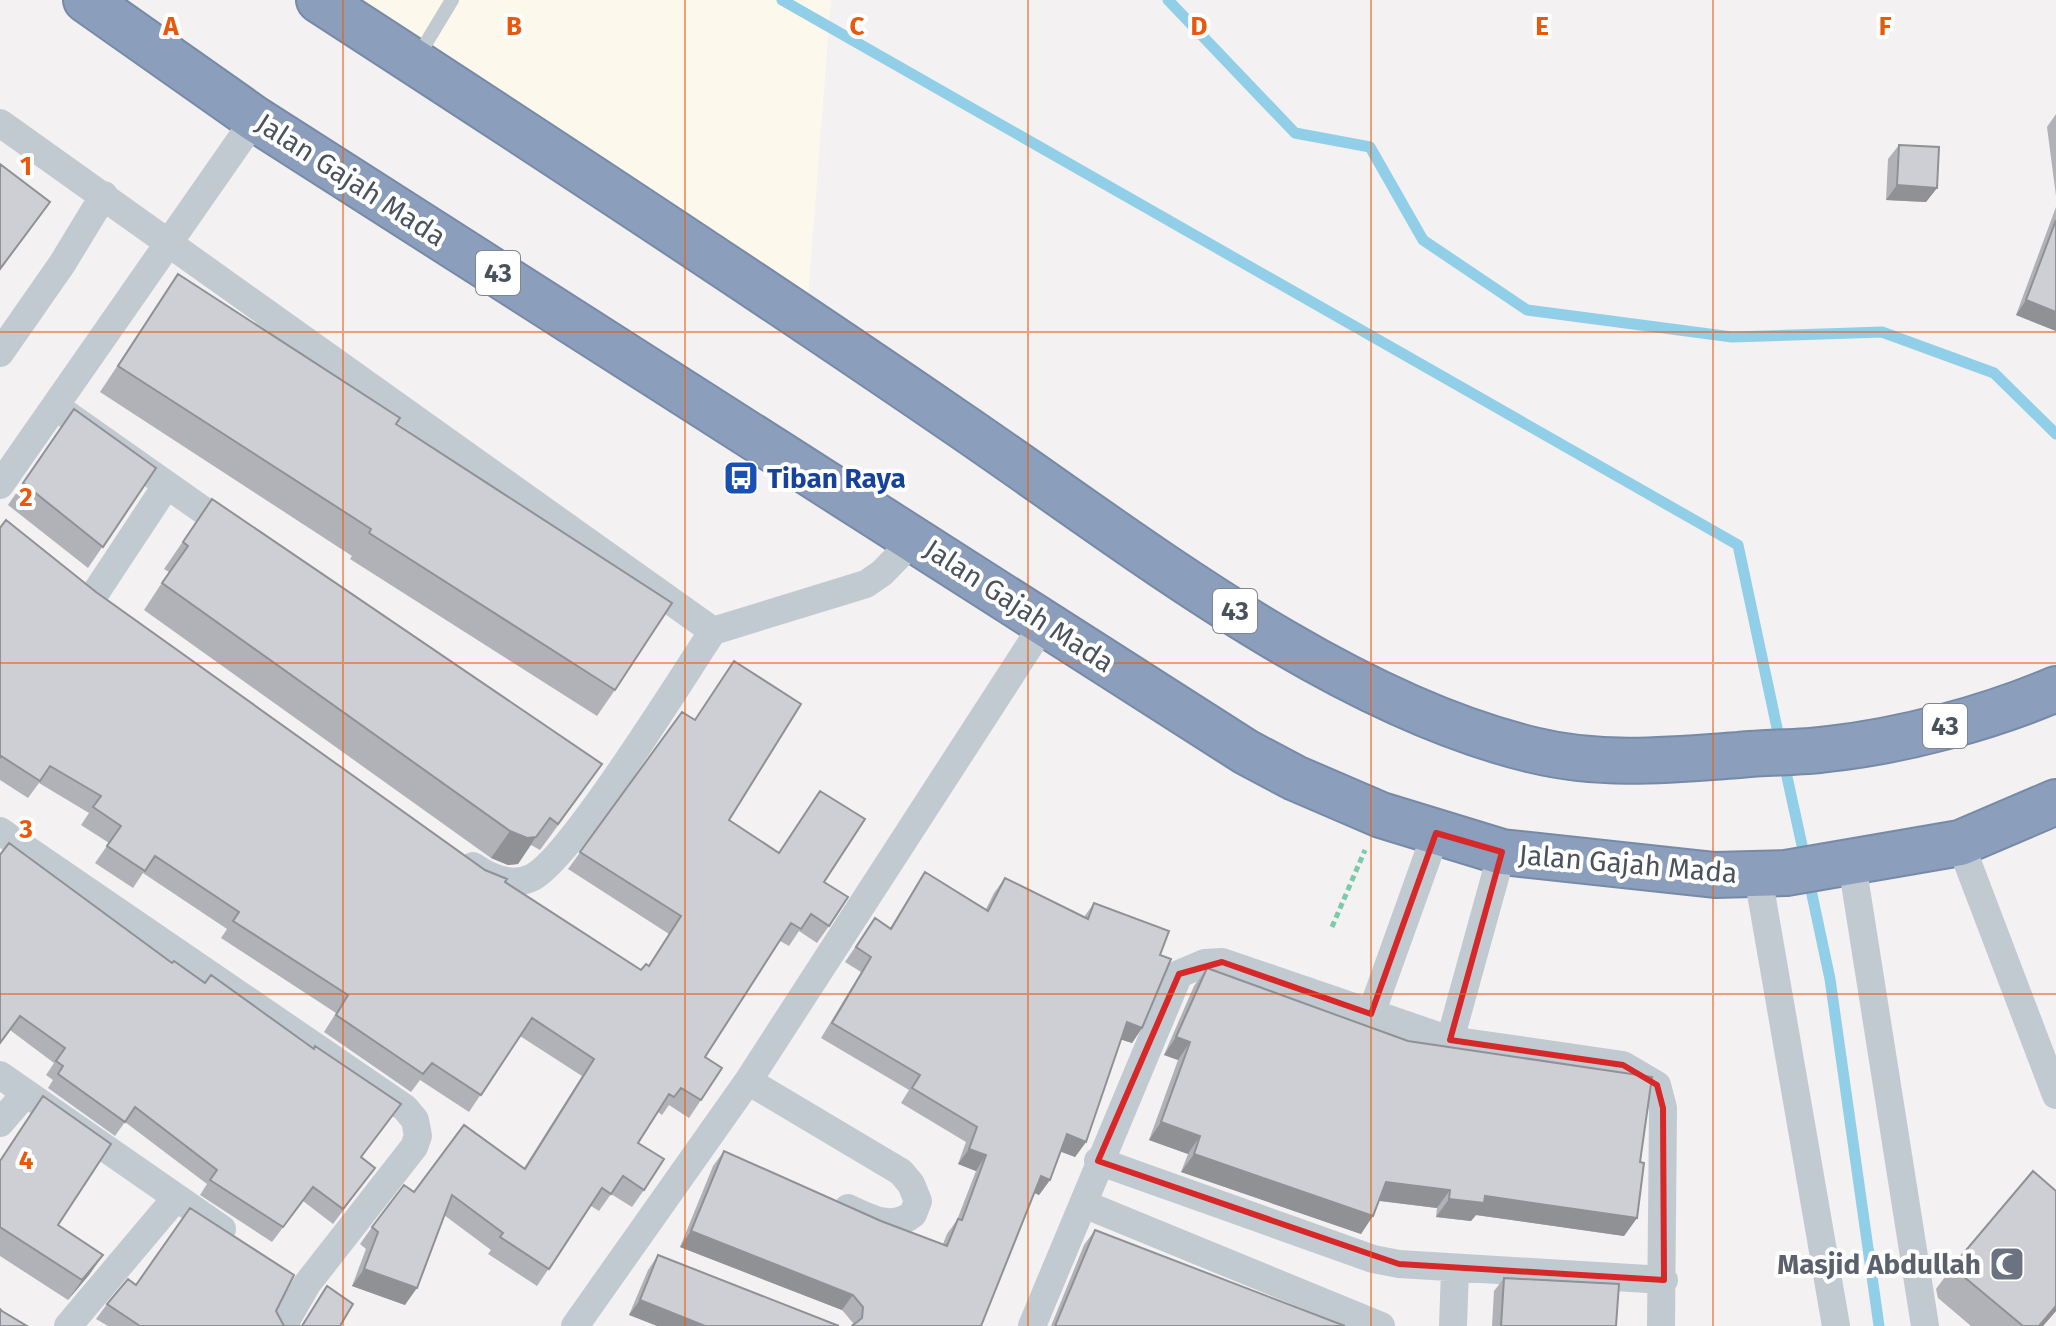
<svg xmlns="http://www.w3.org/2000/svg" width="2056" height="1326" viewBox="0 0 2056 1326" font-family="'Fira Sans',sans-serif">
<style>
.commercial{fill:#fcf8ec}
.lines{fill:none;stroke-linecap:round;stroke-linejoin:round}
.stream{stroke:#91cfe8;stroke-width:11}
.highway-casing{stroke:#768aa8;stroke-width:48}
.path{stroke:#7bcaaa;stroke-width:5;stroke-dasharray:6 4;stroke-linecap:butt}
.lane{stroke:#c2cad1;stroke-width:14}
.street{stroke:#c2cad1;stroke-width:28}
.highway{stroke:#8b9fbd;stroke-width:44}
.wall{fill:#b1b2b7}
.shaded-wall{fill:#909195}
.building{fill:#cecfd5;stroke:#909195;stroke-width:2}
.marked{fill:none;stroke:#d62828;stroke-width:6;stroke-linejoin:round}
.grid{fill:none;stroke:#e8590c;stroke-width:2;stroke-opacity:0.55}
.labels{text-anchor:middle;dominant-baseline:central;stroke-width:8;stroke-linejoin:round;paint-order:stroke}
.shield{fill:#fff;stroke:#80868e;stroke-width:2}
.shield-label{font-size:26px;font-weight:bold;fill:#49525d}
.street-label{font-size:28px;fill:#49525d;stroke:#fff}
.transit-label{font-size:28px;font-weight:bold;fill:#164399;stroke:#fff;text-anchor:start}
.worship-label{font-size:28px;font-weight:bold;fill:#5b616d;stroke:#fff;text-anchor:end}
.grid-label{font-size:26px;text-anchor:middle;font-weight:bold;fill:#e8590c;stroke:#fff;stroke-width:8;stroke-linejoin:round;paint-order:stroke}
</style>
<rect width="100%" height="100%" fill="#f3f1f1"/>
<path class="commercial" d="M331,0H831L807,310Z"/>
<g class="lines">
<path class="stream" d="M782,0L1738,545L1780,742
M1168,0L1295,133L1370,147L1423,240L1527,310L1732,337L1882,332L1994,373L2056,434
M1784,763L1805,859
M1808,876L1830,979L1879,1326"/>
<defs>
<path id="highway" d="M86,0L255,119L1246,752L1295,778L1381,815L1502,852L1715,875L1786,873L1960,843L2056,802
M319,0C532,138 744,277 953,420C1124,536 1331,702 1533,750C1602,767 1670,760 1739,755C1769,752 1799,753 1828,749C1902,741 1988,718 2056,689"/>
</defs>
<use href="#highway" class="highway-casing"/>
<path class="path" d="M1332,927L1365,850"/>
<path class="lane" d="M417,58L452,0"/>
<path class="street" d="M0,123L713,631L866,584L882,573L915,539
M0,353L62,264L104,195
M55,406L234,532
M0,485L255,119
M94,595L166,486
M0,831L405,1108L415,1120L418,1136L414,1147L307,1284L283,1326
M1960,843L2056,1095
M1852,864L1925,1326
M473,866C490,878 511,887 531,878C570,860 682,677 713,631
M1758,876L1836,1326
M1371,1014L1436,833
M1450,1040L1502,852
M0,1075L222,1229
M748,1081L901,1172L911,1184L918,1201L913,1214C892,1231 870,1218 848,1208
M0,1123L25,1094
M1098,1161L1373,1259L1399,1264L1664,1280
M1084,1204L1381,1326
M68,1326L175,1199
M575,1326L748,1081L1045,622
M1032,1326L1179,974L1205,963L1222,962L1450,1040L1623,1065L1657,1085L1663,1108L1661,1326
M1453,1326L1455,1270"/>
<use href="#highway" class="highway"/>
</g>
<path class="wall" d="M2056,114V196L2047,127Z
M1899,145L1937,188L1926,202L1886,200L1888,159Z
M2056,207V331L2016,315Z
M178,274L396,424L615,690L597,716L350,559L352,556L100,392Z
M74,409L156,468L88,568L8,505Z
M212,499L584,790L540,850L531,845L518,864L508,865L491,858L144,610L169,572L164,569Z
M0,528L96,592L485,870L641,970L649,965L669,934L568,869L682,712L729,820L824,882L829,926L817,943L799,931L789,946L780,941L705,1057L701,1100L689,1118L669,1105L662,1115L658,1112L638,1143L644,1190L632,1207L611,1194L599,1211L591,1206L537,1286L488,1254L491,1250L444,1215L405,1305L352,1286L366,1249L360,1244L372,1227L414,1192L524,1168L582,1076L520,1036L469,1112L420,1080L411,1092L324,1032L336,1013L221,938L227,929L143,873L133,888L95,863L109,843L81,825L89,813L39,783L28,798L0,780Z
M0,855L172,963L314,1049L401,1104L361,1157L375,1168L333,1224L303,1201L272,1242L200,1195L207,1184L125,1122L115,1136L48,1088L53,1080L46,1075L54,1063L10,1030Z
M925,872L986,909L994,893L1005,878L1084,917L1094,903L1160,955L1142,1028L1132,1043L1121,1039L1086,1142L1075,1157L1061,1151L1050,1180L1039,1195L1034,1193L852,1326L853,1323L842,1310L680,1247L713,1166L724,1151L881,1221L943,1244L947,1234L957,1220L976,1171L958,1164L966,1142L901,1103L909,1090L821,1038L861,972L845,962L875,918L890,928Z
M1207,968L1640,1162L1637,1218L1624,1236L1476,1215L1471,1221L1436,1217L1437,1208L1379,1201L1361,1234L1181,1172L1188,1154L1149,1140L1178,1060L1164,1055L1194,986Z
M43,1096L58,1225L103,1255L89,1275L68,1300L0,1256V1160Z
M2056,1191V1311L2043,1326H1971L1938,1298L1936,1289L1956,1262Z
M1095,1230L1345,1326H1051L1084,1245Z
M658,1255L839,1326L629,1315L648,1270Z
M1504,1278L1616,1326H1492L1494,1291Z
M136,1285L276,1311L284,1326H301L327,1286L340,1326H108L96,1319L107,1304Z"/>
<path class="shaded-wall" d="M1897,185L1937,188L1926,202L1886,200Z
M2026,300L2056,312V331L2016,315Z
M510,831L536,837L518,864L508,865L491,858Z
M1127,1022L1142,1028L1132,1043L1116,1038Z
M1176,1037L1190,1042L1178,1060L1164,1055Z
M1161,1122L1200,1136L1188,1154L1149,1140Z
M1067,1134L1086,1142L1075,1157L1056,1150Z
M969,1149L986,1155L976,1171L958,1164Z
M1194,1154L1373,1216L1361,1234L1181,1172Z
M1041,1176L1050,1180L1039,1195L1030,1191Z
M1386,1182L1450,1190L1437,1208L1373,1200Z
M1485,1196L1637,1218L1624,1236L1476,1215L1471,1221L1436,1217L1449,1199Z
M691,1231L853,1295L842,1310L680,1247Z
M103,1255L89,1275L68,1300L82,1280Z
M364,1269L417,1288L405,1305L352,1286Z
M640,1300L705,1326H657L629,1315Z
M2056,1306V1311L2043,1326H2039Z"/>
<path class="building" d="M1899,145L1939,147L1937,188L1897,185Z
M0,164L50,202L0,269Z
M2056,220V312L2026,300Z
M178,274L400,418L396,424L672,603L615,690L369,533L371,529L118,366Z
M74,409L156,468L103,547L23,483Z
M212,499L602,764L558,824L550,818L536,837L527,838L510,831L162,583L188,546L183,542Z
M6,520L96,592L485,870L507,879L505,882L641,970L646,964L649,966L681,916L580,852L682,712L695,720L734,661L801,704L729,820L779,853L820,791L865,819L824,882L848,897L829,926L811,914L801,929L791,923L705,1057L722,1068L701,1100L681,1088L674,1097L669,1094L638,1143L664,1159L644,1190L623,1176L611,1194L602,1188L549,1269L500,1237L503,1233L452,1195L417,1288L364,1269L378,1232L372,1227L404,1185L414,1192L464,1125L525,1169L594,1059L532,1018L481,1095L432,1063L423,1074L336,1015L348,995L233,921L239,912L155,856L145,871L107,846L121,826L93,807L101,796L50,766L40,781L1,756L0,758V528Z
M9,843L172,963L174,961L205,983L211,975L314,1049L315,1046L401,1104L361,1157L375,1168L343,1209L313,1187L283,1227L210,1180L217,1170L135,1107L125,1122L58,1074L63,1066L56,1061L65,1048L20,1016L0,1043V855Z
M925,872L988,911L1005,878L1088,919L1094,903L1169,931L1160,955L1171,959L1142,1028L1127,1022L1086,1142L1067,1134L1050,1180L1041,1176L981,1326H852L862,1318L863,1307L853,1295L691,1231L724,1151L881,1221L947,1246L958,1219L962,1220L986,1155L969,1149L977,1127L912,1088L920,1075L832,1023L871,957L856,947L875,918L891,929Z
M1207,968L1408,1041L1652,1077L1640,1162L1644,1163L1637,1218L1485,1196L1484,1203L1449,1199L1450,1190L1386,1182L1373,1216L1194,1154L1200,1136L1161,1122L1190,1042L1176,1037Z
M43,1096L111,1144L58,1225L103,1255L82,1280L0,1227V1161Z
M2033,1171L2056,1191V1306L2039,1326H2023L1957,1271L1956,1262Z
M190,1208L294,1275L276,1311L284,1326H302L327,1286L353,1304L340,1326H140L107,1304L128,1279L136,1285Z
M1095,1230L1345,1326H1055Z
M658,1255L839,1326H705L640,1300Z
M1504,1278L1619,1284L1616,1326H1501Z
M0,1309L2,1311L27,1326H0Z"/>
<path class="marked" d="M1436,833L1502,852L1450,1040L1623,1065L1657,1085L1663,1108L1664,1280L1399,1264L1098,1161L1179,974L1222,962L1371,1014Z"/>
<path class="grid" d="M343,0V1326M685,0V1326M1028,0V1326M1371,0V1326M1713,0V1326M0,332H2056M0,663H2056M0,994H2056"/>
<defs>
<symbol id="bus-square" viewBox="-11 -11 22 22"><rect x="-9" y="-9" width="18" height="18" rx="4" fill="#1a4fb4" stroke="#fff"/><path d="M-5-6H5V4H4V6H2V4H-2V6H-4V4H-5ZM-3.5-4V0h7V-4ZM-3.5 1.2v1.5H-2V1.2ZM2 1.2v1.5H3.5V1.2Z" fill="#fff"/></symbol>
<symbol id="mosque-square" viewBox="-11 -11 22 22"><rect x="-9" y="-9" width="18" height="18" rx="4" fill="#6b7280" stroke="#fff"/><path d="M3.5-4.9A6 6 0 1 0 3.5 4.9A5 5 0 1 1 3.5-4.9Z" fill="#fff"/></symbol>
</defs>
<g fill-rule="evenodd">
<use href="#bus-square" x="721" y="458" width="40" height="40"/>
<use href="#mosque-square" x="1987" y="1244" width="40" height="40"/>
</g>
<g class="labels">
<g class="shield">
<rect x="476" y="251" width="44" height="44" rx="6"/>
<rect x="1213" y="589" width="44" height="44" rx="6"/>
<rect x="1923" y="704" width="44" height="44" rx="6"/>
</g>
<g class="shield-label">
<text x="498" y="273">43</text>
<text x="1235" y="611">43</text>
<text x="1945" y="726">43</text>
</g>
<g class="street-label">
<text transform="translate(351 180) rotate(33)">Jalan Gajah Mada</text>
<text transform="translate(1019 606) rotate(33)">Jalan Gajah Mada</text>
<text transform="translate(1628 864) rotate(5)">Jalan Gajah Mada</text>
</g>
<g class="transit-label">
<text x="767" y="478">Tiban Raya</text>
</g>
<g class="worship-label">
<text x="1981" y="1264">Masjid Abdullah</text>
</g>
</g>
<g class="grid-label">
<text x="171" y="35">A</text>
<text x="514" y="35">B</text>
<text x="857" y="35">C</text>
<text x="1199" y="35">D</text>
<text x="1542" y="35">E</text>
<text x="1885" y="35">F</text>
<text x="26" y="175">1</text>
<text x="26" y="506">2</text>
<text x="26" y="838">3</text>
<text x="26" y="1169">4</text>
</g>
</svg>
